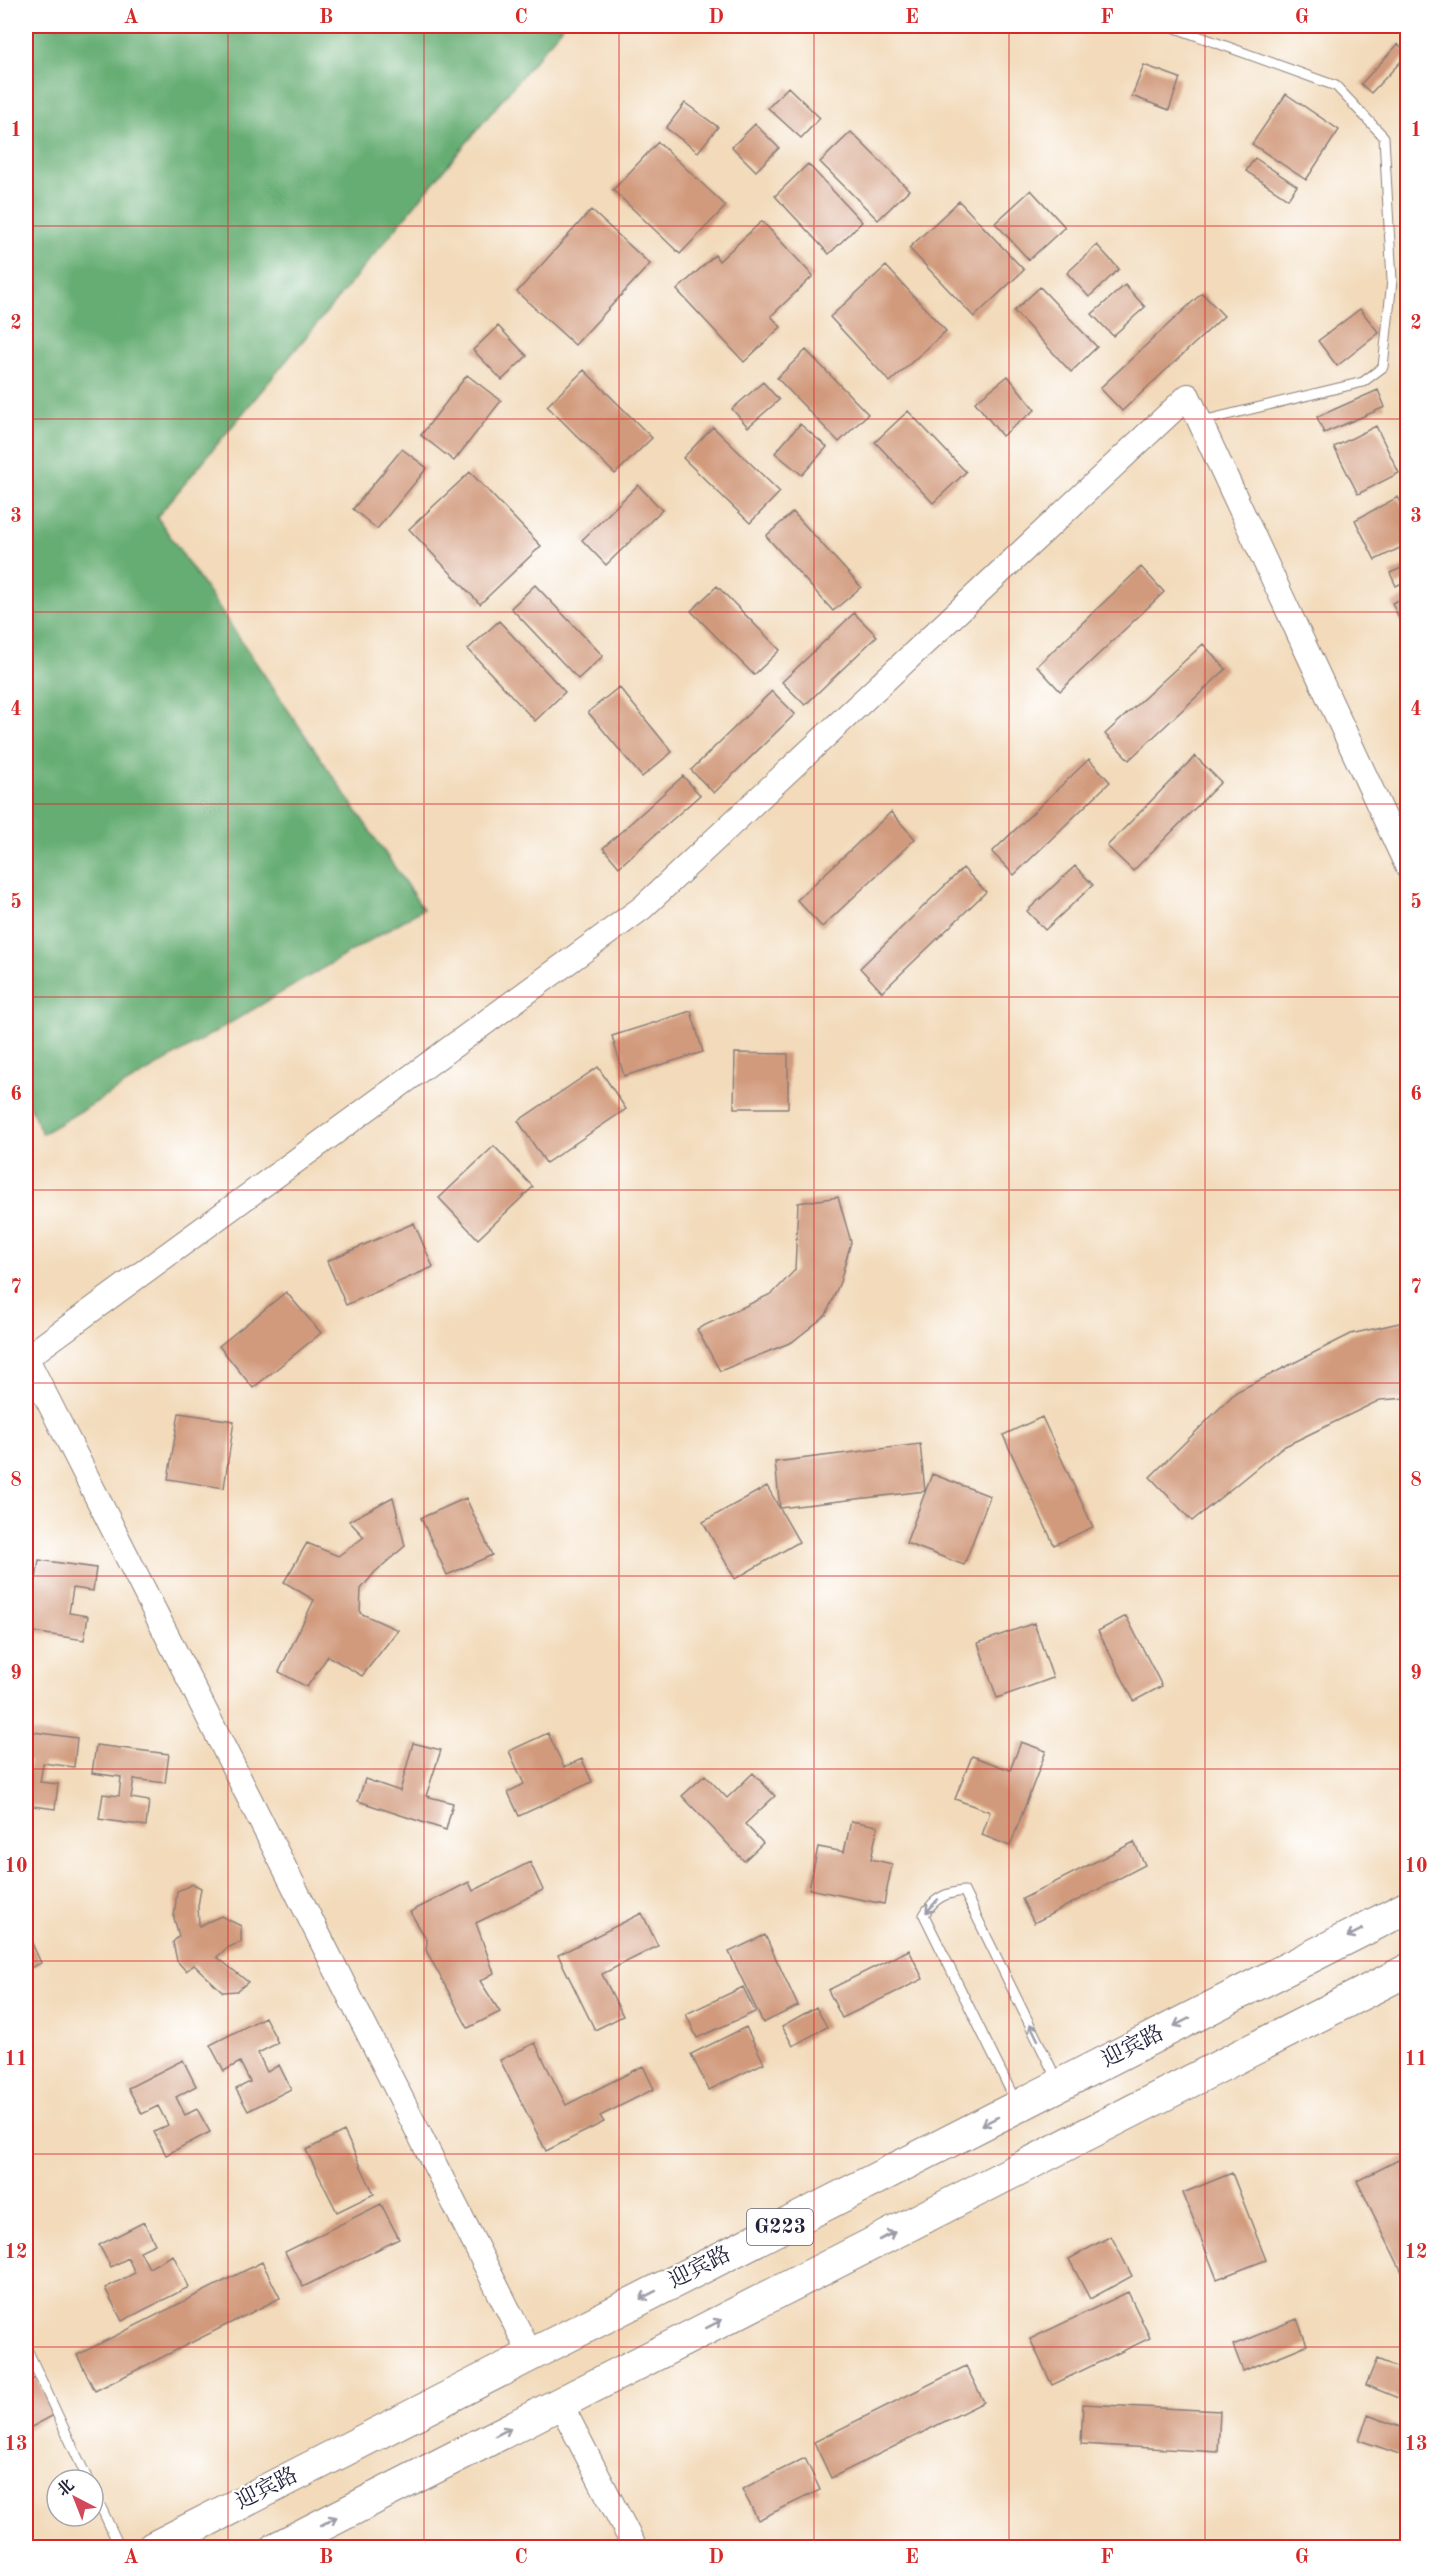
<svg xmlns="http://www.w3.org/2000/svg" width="1433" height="2573" viewBox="0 0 1433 2573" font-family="'Old Standard TT','Noto Serif SC',serif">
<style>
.forest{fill:#66ad73;stroke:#446857;stroke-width:1.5}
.building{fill:#d19a7b}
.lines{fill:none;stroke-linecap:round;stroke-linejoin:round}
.lane-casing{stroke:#8a7e7a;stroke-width:11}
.secondary-casing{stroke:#8a7e7a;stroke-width:26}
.highway-casing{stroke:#8a7e7a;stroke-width:34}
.lane{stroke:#fff;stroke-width:9}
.secondary{stroke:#fff;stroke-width:24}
.highway{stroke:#fff;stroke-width:32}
.oneway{stroke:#9c9ca7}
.grid{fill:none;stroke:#d62828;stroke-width:1.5;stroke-opacity:0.55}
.labels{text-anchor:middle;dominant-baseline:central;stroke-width:4.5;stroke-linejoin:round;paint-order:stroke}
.shield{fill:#fff;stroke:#646476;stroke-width:1.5}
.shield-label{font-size:21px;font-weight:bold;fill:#22223b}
.street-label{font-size:22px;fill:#22223b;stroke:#fff}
.neatline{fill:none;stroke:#d62828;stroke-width:2}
.grid-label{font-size:20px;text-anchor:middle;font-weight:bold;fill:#d62828}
</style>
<rect width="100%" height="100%" fill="#fff"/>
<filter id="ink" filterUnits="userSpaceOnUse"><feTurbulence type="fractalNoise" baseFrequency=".0167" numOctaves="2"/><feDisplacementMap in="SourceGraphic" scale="12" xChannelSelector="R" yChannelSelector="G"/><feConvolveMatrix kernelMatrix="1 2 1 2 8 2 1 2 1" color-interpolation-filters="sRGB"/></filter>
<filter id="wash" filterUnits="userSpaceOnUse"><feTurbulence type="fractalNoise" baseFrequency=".008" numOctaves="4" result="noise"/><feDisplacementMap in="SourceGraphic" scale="24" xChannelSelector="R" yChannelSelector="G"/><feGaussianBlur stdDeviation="1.35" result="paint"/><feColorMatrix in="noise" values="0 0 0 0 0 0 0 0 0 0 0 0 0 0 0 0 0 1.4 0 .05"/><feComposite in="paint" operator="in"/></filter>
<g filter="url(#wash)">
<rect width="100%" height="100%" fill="#f2daba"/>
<path class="forest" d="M26,26H563L157,517L423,909L42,1134L26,1097Z"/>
<g id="blocks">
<path class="building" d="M1398,44L1408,54L1371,93L1361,84Z
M1144,65L1180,78L1169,110L1132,96Z
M788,87L820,118L801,138L768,108Z
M1286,94L1339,130L1306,180L1252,144Z
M685,103L718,127L698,152L666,128Z
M755,124L779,148L756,171L732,147Z
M851,132L909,190L878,220L820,162Z
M658,142L726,206L680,254L613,190Z
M1255,158L1297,186L1288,199L1246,171Z
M808,164L862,222L829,254L775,196Z
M1031,190L1065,227L1029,260L995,223Z
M959,201L1024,270L974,317L909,248Z
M591,210L650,264L575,345L517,292Z
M762,221L813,276L771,316L781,327L744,362L677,290L715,255L719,261Z
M1097,245L1119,269L1089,297L1067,273Z
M886,266L946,331L890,382L830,317Z
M1125,285L1145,307L1113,336L1092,314Z
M1040,287L1097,347L1071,372L1014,311Z
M1202,293L1224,316L1122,411L1100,388Z
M1360,309L1379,333L1337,366L1318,341Z
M498,326L527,356L502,380L473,350Z
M806,350L868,414L839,442L777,378Z
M584,370L652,438L615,474L547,406Z
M467,375L501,401L454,461L421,435Z
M1008,376L1035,410L1002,436L975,402Z
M763,382L779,400L748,427L732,409Z
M1378,390L1385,407L1324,433L1317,417Z
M908,411L966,472L933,503L875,442Z
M800,424L827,447L802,475L775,453Z
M1376,426L1399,473L1358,494L1334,447Z
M713,427L780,492L750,523L683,458Z
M402,449L427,468L377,529L353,509Z
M470,472L541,546L480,604L409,529Z
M638,485L662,510L606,565L582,540Z
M1398,497L1408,515V544L1375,560L1355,520Z
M793,512L861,587L833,611L766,536Z
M1408,565V580L1396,586L1390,573Z
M1141,567L1164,592L1060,691L1037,666Z
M535,585L603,656L578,679L511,608Z
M717,586L780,650L754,675L691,611Z
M1408,596V638L1392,603Z
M854,613L877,636L805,705L782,682Z
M499,621L565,692L535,721L468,649Z
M1203,644L1226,669L1129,760L1105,734Z
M619,687L672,752L642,777L588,712Z
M772,691L795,714L714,793L691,770Z
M1195,756L1221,782L1133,871L1107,846Z
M1089,759L1110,782L1014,875L992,852Z
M683,776L700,795L619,867L603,848Z
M891,812L915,839L822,927L797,900Z
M1075,866L1093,885L1045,930L1027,911Z
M963,868L986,892L882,992L860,968Z
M691,1011L703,1052L624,1076L612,1036Z
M735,1053L788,1054V1108H734Z
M598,1067L626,1109L546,1163L518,1121Z
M494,1146L533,1187L478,1239L439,1198Z
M838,1197L851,1242L840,1282L826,1315L792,1342L720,1371L697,1329L773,1293L795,1270L798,1203Z
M414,1223L433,1267L346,1305L327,1261Z
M286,1292L321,1333L253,1388L219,1346Z
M1408,1321V1398L1380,1400L1281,1448L1192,1521L1150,1477L1236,1392L1351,1334Z
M179,1413L234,1421L224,1488L168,1479Z
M1042,1417L1093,1527L1054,1545L1003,1435Z
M920,1444L925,1491L780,1508L775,1462Z
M932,1474L990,1496L964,1565L906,1543Z
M767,1486L799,1542L735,1579L703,1522Z
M393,1497L405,1546L375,1572L361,1589L360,1613L398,1630L362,1676L328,1656L307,1687L279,1672L314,1600L284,1582L307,1543L338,1556L364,1537L349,1521Z
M466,1498L492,1555L447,1575L421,1518Z
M39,1560L96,1568L93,1591L73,1588L69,1613L88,1616L84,1640L26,1631V1599L33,1600Z
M1126,1616L1162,1686L1134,1701L1098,1631Z
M1034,1623L1053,1678L997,1698L978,1643Z
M26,1731L77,1738L74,1767L43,1763L40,1782L58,1784L55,1809L26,1805V1779H27L30,1760H26Z
M548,1733L564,1767L582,1759L592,1782L519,1816L508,1792L524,1784L509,1751Z
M1021,1742L1046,1751L1010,1846L982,1835L990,1812L955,1799L972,1756L1010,1770Z
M413,1743L441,1750L426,1796L453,1803L446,1830L358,1801L365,1779L400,1791Z
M96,1745L169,1754L165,1783L134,1779L131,1798L149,1801L146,1826L99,1819L103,1794L119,1796L121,1777L92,1773Z
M753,1773L775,1796L745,1824L763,1843L744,1861L682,1796L705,1775L727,1798Z
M851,1821L878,1826L871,1859L892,1864L884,1904L809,1889L818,1847L844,1852Z
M1134,1842L1145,1865L1034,1923L1022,1899Z
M530,1862L543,1890L476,1923L494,1973L480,1981L500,2012L468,2028L426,1950L427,1940L410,1912L469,1882L473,1891Z
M193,1884L201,1888L198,1906L199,1926L221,1916L241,1926V1942L227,1948L217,1957L248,1982L237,1991L223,1992L194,1965L186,1971L177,1961L173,1942L179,1936L174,1918L177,1891Z
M26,1898L33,1914L26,1918Z
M642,1913L658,1946L602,1974L623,2016L595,2030L558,1955Z
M765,1935L798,2006L763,2023L729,1952Z
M30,1939L41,1963L26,1970V1941Z
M909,1950L923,1979L842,2018L828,1990Z
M743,1987L755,2012L697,2038L686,2014Z
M816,2007L827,2027L793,2046L782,2026Z
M265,2017L278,2043L258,2053L267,2072L279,2065L291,2089L248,2111L236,2089L250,2082L240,2062L224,2071L210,2045Z
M746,2027L764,2063L709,2090L691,2054Z
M535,2043L566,2105L643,2066L654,2089L600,2116L604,2122L546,2151L500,2060Z
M183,2060L196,2086L176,2097L185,2115L197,2109L210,2132L166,2155L154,2132L168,2125L158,2106L142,2114L128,2088Z
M344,2131L374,2194L337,2212L306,2150Z
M1408,2155V2284L1357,2181Z
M1232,2173L1266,2260L1217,2279L1183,2193Z
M381,2204L399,2239L303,2287L285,2252Z
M144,2222L155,2244L140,2251L149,2268L173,2255L189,2287L122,2321L105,2288L135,2273L128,2258L111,2267L99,2245Z
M1111,2236L1132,2276L1090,2299L1069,2259Z
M262,2262L280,2298L95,2391L77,2355Z
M1128,2292L1150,2338L1052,2385L1030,2339Z
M1297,2319L1307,2345L1243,2371L1233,2345Z
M1377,2359L1408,2372V2402L1366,2385Z
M966,2366L984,2402L831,2478L814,2442Z
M37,2377L56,2414L26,2430V2383Z
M1083,2404L1220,2411L1218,2452L1081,2444Z
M1368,2415L1408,2430V2457L1359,2440Z
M805,2458L820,2490L758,2520L742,2489Z"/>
</g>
</g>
<g filter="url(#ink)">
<use href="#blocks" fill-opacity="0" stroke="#8a7e7a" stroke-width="1.5"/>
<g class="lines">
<defs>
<path id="lane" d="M1170,26L1336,86L1384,137L1392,280L1383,367L1363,382L1202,421
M1016,2102L924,1915C934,1898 945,1893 964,1891L1057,2080
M26,2347L88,2480
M93,2490L120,2548"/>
<path id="secondary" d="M26,1357L531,2355
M26,1358L642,908L1188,396L1408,868
M560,2403L635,2548"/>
<path id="highway" d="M153,2548L1408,1907
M277,2548L1408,1970"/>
</defs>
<use href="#lane" class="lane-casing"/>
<use href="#secondary" class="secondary-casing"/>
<use href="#highway" class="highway-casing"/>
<use href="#lane" class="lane"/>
<use href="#secondary" class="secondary"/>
<use href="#highway" class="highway"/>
</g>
<defs><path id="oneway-shaft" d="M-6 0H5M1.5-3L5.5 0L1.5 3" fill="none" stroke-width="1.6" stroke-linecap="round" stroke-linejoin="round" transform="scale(1.5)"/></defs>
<g class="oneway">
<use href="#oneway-shaft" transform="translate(932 1906) rotate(132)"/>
<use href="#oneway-shaft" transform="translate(1355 1933) rotate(153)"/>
<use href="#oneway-shaft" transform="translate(1182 2022) rotate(153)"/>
<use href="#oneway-shaft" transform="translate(1034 2032) rotate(-116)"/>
<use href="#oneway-shaft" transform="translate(990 2121) rotate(153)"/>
<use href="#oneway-shaft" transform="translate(887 2236) rotate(-27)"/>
<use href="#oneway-shaft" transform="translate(648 2295) rotate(153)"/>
<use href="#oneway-shaft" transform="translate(714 2324) rotate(-27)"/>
<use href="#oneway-shaft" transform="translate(503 2432) rotate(-27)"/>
<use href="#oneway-shaft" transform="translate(329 2521) rotate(-27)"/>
</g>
</g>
<path class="grid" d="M228,26V2548M424,26V2548M619,26V2548M814,26V2548M1009,26V2548M1205,26V2548M26,226H1408M26,419H1408M26,612H1408M26,804H1408M26,997H1408M26,1190H1408M26,1383H1408M26,1576H1408M26,1769H1408M26,1961H1408M26,2154H1408M26,2347H1408"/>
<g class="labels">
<rect class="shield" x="747" y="2209" width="66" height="36" rx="4.5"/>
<g class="shield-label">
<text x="780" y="2227">G223</text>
</g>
<g class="street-label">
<text transform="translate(1133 2047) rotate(-27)">迎宾路</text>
<text transform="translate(700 2268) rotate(-27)">迎宾路</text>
<text transform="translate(267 2489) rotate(-27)">迎宾路</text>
</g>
</g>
<rect width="1433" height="2573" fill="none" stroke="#fff" stroke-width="66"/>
<g transform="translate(75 2498) rotate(318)"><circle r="28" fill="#ffffff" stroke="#a7a7b1" stroke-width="1.5"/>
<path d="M0-4.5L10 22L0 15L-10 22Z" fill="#d1495b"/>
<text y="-9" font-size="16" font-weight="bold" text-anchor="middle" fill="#22223b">北</text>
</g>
<rect x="33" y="33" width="1367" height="2507" class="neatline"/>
<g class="grid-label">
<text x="131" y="23">A</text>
<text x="326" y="23">B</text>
<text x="521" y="23">C</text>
<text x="716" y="23">D</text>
<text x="912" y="23">E</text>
<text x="1107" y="23">F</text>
<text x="1302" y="23">G</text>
<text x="16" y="136">1</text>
<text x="1416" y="136">1</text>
<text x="16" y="329">2</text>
<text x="1416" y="329">2</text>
<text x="16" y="522">3</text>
<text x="1416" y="522">3</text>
<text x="16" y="715">4</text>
<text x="1416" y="715">4</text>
<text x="16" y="908">5</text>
<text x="1416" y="908">5</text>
<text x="16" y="1100">6</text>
<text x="1416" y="1100">6</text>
<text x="16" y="1293">7</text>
<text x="1416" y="1293">7</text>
<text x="16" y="1486">8</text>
<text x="1416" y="1486">8</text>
<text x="16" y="1679">9</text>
<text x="1416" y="1679">9</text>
<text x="16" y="1872">10</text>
<text x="1416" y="1872">10</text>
<text x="16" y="2065">11</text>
<text x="1416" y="2065">11</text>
<text x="16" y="2258">12</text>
<text x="1416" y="2258">12</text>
<text x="16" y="2450">13</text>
<text x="1416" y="2450">13</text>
<text x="131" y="2563">A</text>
<text x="326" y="2563">B</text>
<text x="521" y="2563">C</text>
<text x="716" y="2563">D</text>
<text x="912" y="2563">E</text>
<text x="1107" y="2563">F</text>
<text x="1302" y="2563">G</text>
</g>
</svg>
